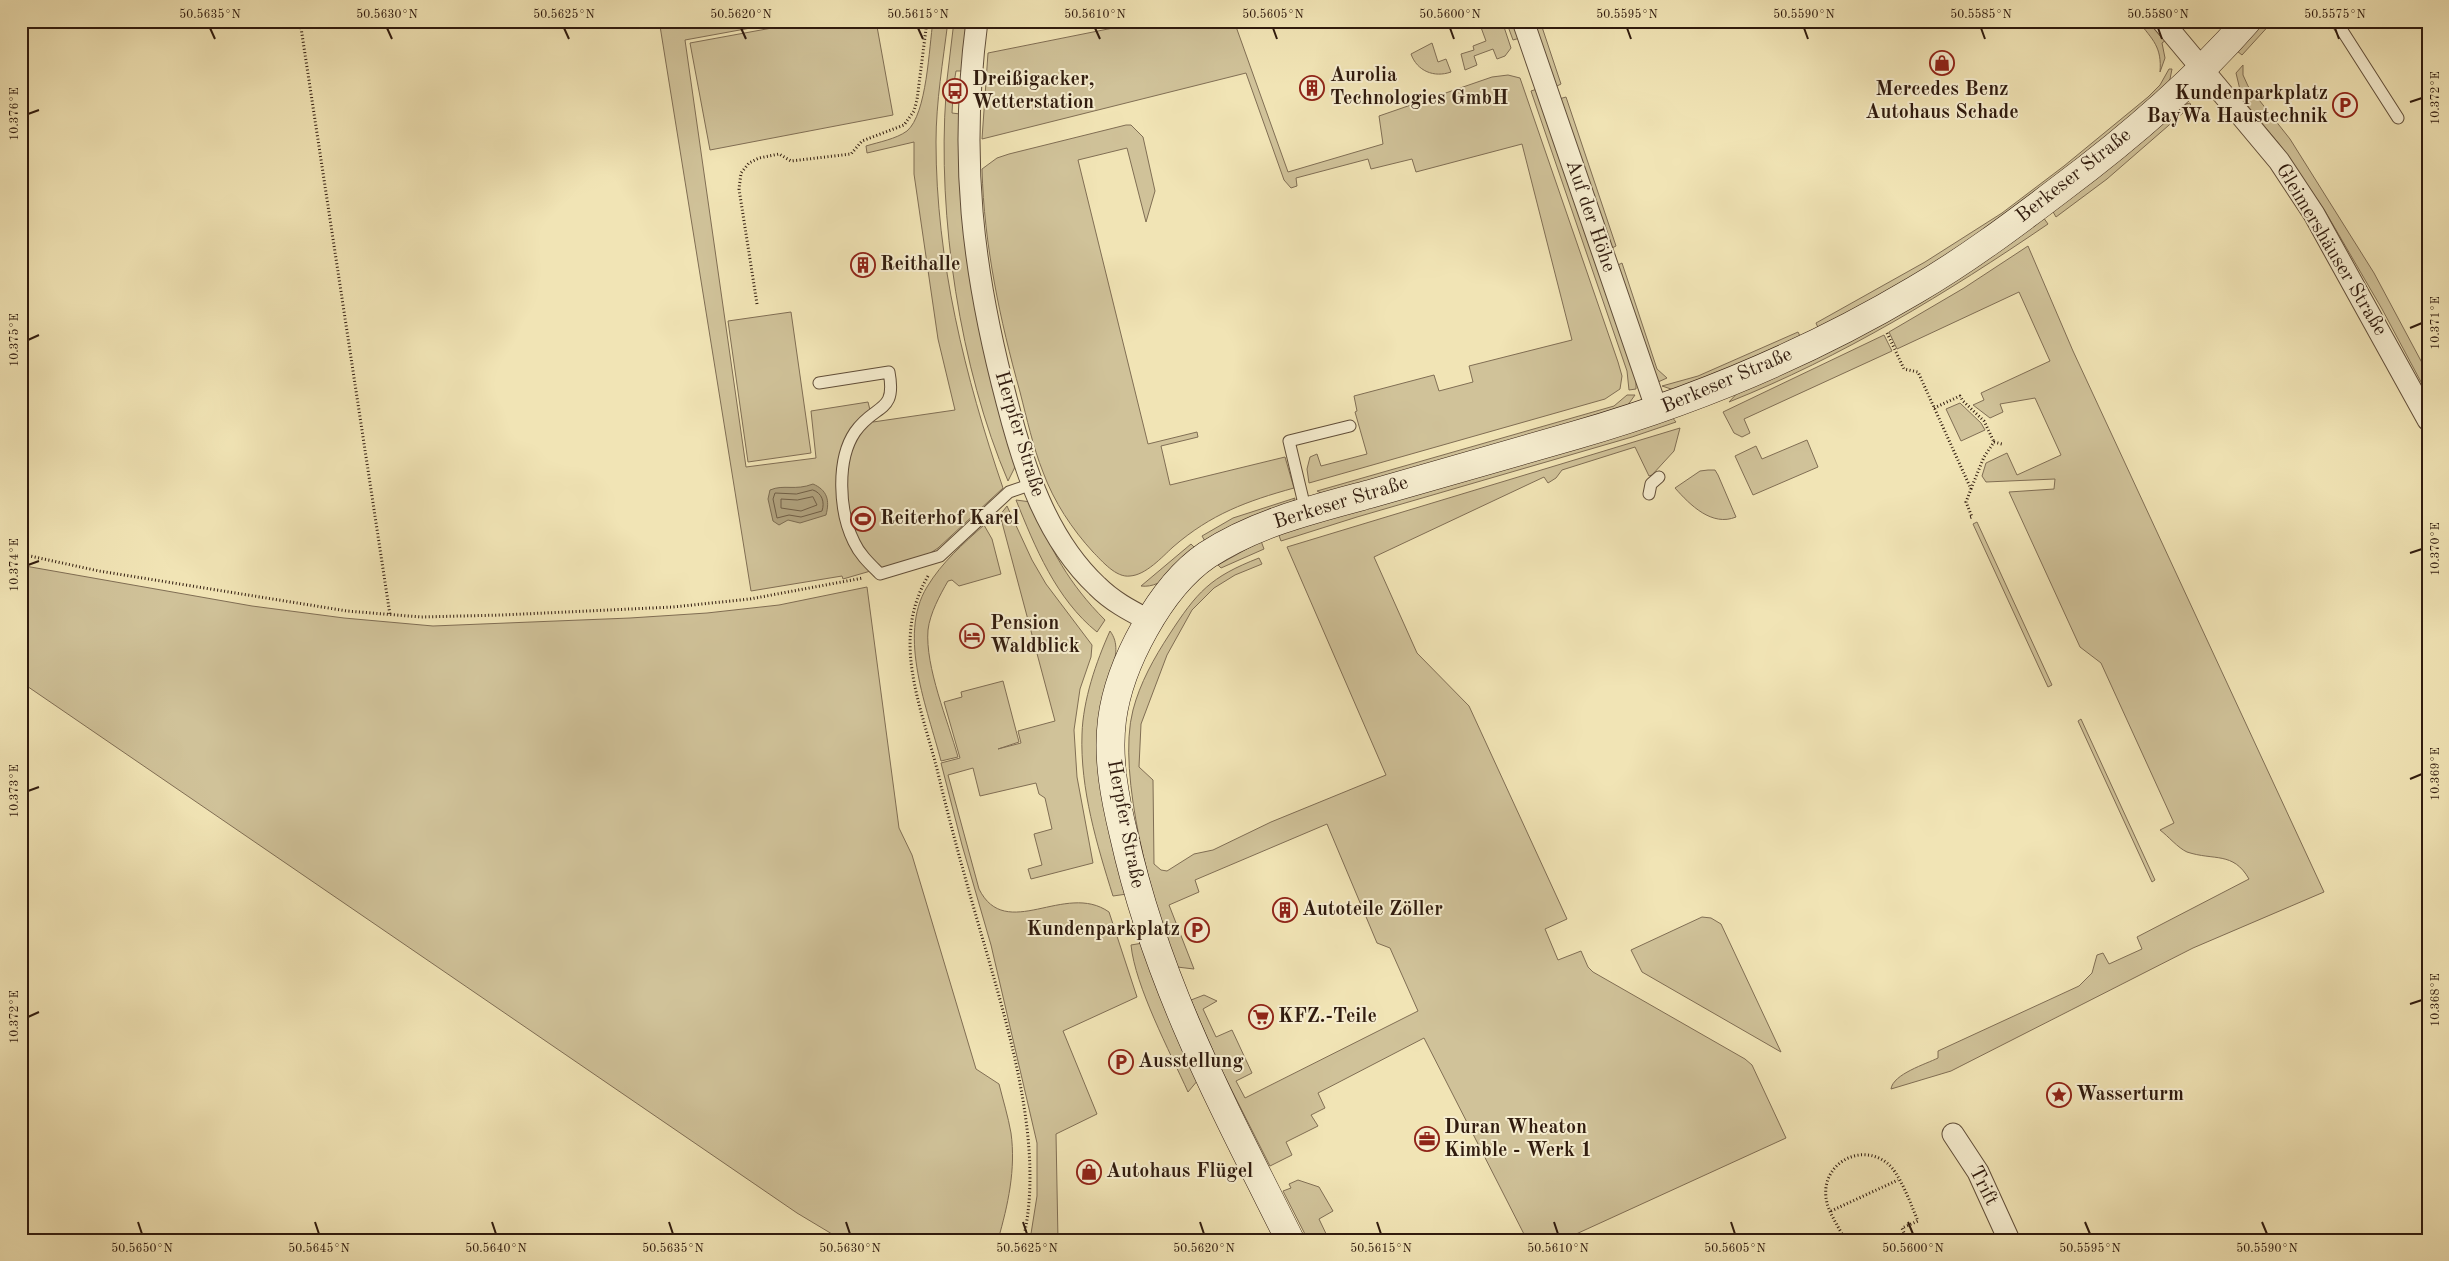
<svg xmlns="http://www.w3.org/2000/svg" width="2449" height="1261" viewBox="0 0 2449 1261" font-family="'Old Standard TT',serif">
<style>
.green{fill:#d0c299;stroke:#806e54}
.water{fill:#afa07c;stroke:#7c6b50}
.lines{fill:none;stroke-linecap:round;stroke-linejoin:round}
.shore{stroke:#705e45;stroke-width:1}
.service-casing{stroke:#604d38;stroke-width:13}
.minor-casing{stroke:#604d38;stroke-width:23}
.secondary-casing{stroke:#301b0e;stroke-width:29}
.path{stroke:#301b0e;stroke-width:3;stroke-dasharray:1 2.5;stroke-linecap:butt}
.service{stroke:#f6edcf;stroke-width:11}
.minor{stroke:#f6edcf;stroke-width:21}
.secondary{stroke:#f6edcf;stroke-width:28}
.ticks{fill:none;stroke:#301b0e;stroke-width:2}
.labels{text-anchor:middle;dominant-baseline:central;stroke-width:4;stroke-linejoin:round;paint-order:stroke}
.poi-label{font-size:20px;font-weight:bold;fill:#301b0e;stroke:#f6edcf;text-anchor:start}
.street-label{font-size:20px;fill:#301b0e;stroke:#f6edcf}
.neatline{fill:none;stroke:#301b0e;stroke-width:2}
.ticks-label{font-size:12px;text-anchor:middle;fill:#301b0e}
</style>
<rect width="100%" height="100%" fill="#f1e4b5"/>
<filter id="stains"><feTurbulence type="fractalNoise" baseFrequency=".004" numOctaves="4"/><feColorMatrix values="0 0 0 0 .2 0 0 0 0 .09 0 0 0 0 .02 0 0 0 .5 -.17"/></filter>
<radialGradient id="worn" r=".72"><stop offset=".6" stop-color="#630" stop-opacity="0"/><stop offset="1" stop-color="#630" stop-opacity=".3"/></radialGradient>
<path class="green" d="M684,21H789L685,40L746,467L816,458L811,411L868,402L873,422L955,410L938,339L914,174V142L867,153L866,146C879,142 896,139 907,131C927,114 929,47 933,21H948C943,61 936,102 936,142C936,260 965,377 1003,488L938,548L929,554L843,579L842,576L751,591L660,26Z
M810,21H876L893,115L710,150L690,43Z
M954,21H968L963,71H956L953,89L946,88Z
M1148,21H1234L1288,172L1383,144L1379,116L1492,77L1508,75L1520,78L1618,362L1622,376L1620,389L1605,399L1309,483L1307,469L1310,457L1317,454L1321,466L1367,454L1355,412L1357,411L1354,396L1434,375L1439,391L1473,382L1469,366L1572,340L1522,144L1416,172L1412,159L1371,169L1368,159L1296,178L1297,186L1291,188L1284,180L1246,73L982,139L988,53Z
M1464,21H1502L1511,48L1505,56L1497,59L1493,49L1474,56L1477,65L1465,70L1461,54L1474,50L1473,46L1486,41L1479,22L1466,26Z
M1506,21H1514L1520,38L1513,40Z
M1532,21H1540L1561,84L1555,87Z
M2138,21H2150L2166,40L2162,43L2165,58L2160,72C2162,47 2153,40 2138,21Z
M2263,21H2273L2242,55L2237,51Z
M1432,43L1438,62L1446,59L1451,72C1434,78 1417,71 1411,54Z
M2243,65V75L2248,86L2290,139L2374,273L2428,374V395L2382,309L2325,211L2280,145L2247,105L2241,94L2236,73Z
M2169,69H2172L2170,79L2158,98L1967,245L1819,330L1816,323L1925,262L2002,213L2064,166L2148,97L2160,85Z
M1537,89L1636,379V389L1629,390L1627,371L1531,91Z
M946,94L953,95L952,113L960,114L1016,465L1008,481C960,369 937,216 946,94Z
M1566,97L1616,246L1610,249L1559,99Z
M2190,103L2191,106L2107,179L2056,217L2052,210L2182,105Z
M1126,125H1131L1143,137L1155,191L1146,222L1127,148L1078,160L1148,444L1197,432L1198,437L1161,446L1170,485L1285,457L1294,488C1247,501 1211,514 1173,547C1162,557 1146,575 1130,576C1116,578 1102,561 1093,552C1072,529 1054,502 1043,472C1033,447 1027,419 1020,392C1000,320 984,245 982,169L997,158L1009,154Z
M2043,217L2048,224C1947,293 1842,357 1729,402L1741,389Z
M2028,246L2073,351L2324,892L2193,948L1951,1071L1891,1089C1893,1074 1926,1064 1938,1058V1051L2079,986L2092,973L2097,955L2103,953L2109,964L2142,949L2137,937L2249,879C2233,851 2214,861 2187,852C2178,848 2168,836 2160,830L2174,823L2101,663L2080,647L2009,492L2054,489L2055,479L1986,482L1982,476L1986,463L2007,453L2017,475L2061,455L2035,398L2000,404L2003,412L1990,418L1973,405L1984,400L1981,393L2050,361L2019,292L1897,349L1889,332L1964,288Z
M1622,263L1657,369L1667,378L1658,382L1616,266Z
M791,312L811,453L748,462L728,321Z
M1798,332L1802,340L1674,390L1662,386L1698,376Z
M1884,335L1892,351L1744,419L1750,433L1742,437L1734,433L1723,412Z
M1627,395H1635L1625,409L1326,496L1317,491L1614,406Z
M1960,403L1981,423L1985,430L1961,441L1946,409Z
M1671,416L1676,422L1632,437L1357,517L1281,541L1278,533Z
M1680,428L1674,451L1652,475L1649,476L1635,447L1562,470L1556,478L1548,483L1544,477L1374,557L1417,653L1469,706L1567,919L1545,929L1558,960L1581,951L1588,967L1593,972L1745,1059L1752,1065L1786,1138L1563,1240H1527L1424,1038L1318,1093L1325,1108L1311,1115L1318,1126L1286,1142L1292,1155L1270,1166L1219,1065L1191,1000L1204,995L1217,1001L1203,1009L1216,1037L1232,1030L1252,1073L1236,1081L1245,1098L1418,1011L1390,948L1377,943L1327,824L1195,880L1199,892L1169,905L1194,969L1177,967C1153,905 1116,774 1133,710C1140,683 1154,658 1169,635C1197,592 1210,577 1259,558L1262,564L1235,575L1214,588L1192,610L1167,655L1141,724L1139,767L1153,780L1154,864L1161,870L1167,871L1194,854L1213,850L1271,822L1386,775L1287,547Z
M1807,440L1818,467L1753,495L1735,456L1756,446L1762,459Z
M1708,470H1715L1718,475L1736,517C1712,527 1690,505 1675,488L1700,471Z
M1295,498L1290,508L1206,543L1202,536L1233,518Z
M1016,500L1031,502C1050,549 1069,584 1105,620L1097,632C1056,599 1035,547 1016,500Z
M1007,506L1032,560L1046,584L1092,645L1091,657L1080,689L1074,730L1077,777L1093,863L1031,879L1028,869L1042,865L1034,834L1052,829L1045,798L1039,794L1036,783L980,796L973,768L948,775L979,889C1006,943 1065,881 1109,912L1137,997L1063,1031L1097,1114L1056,1134L1058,1240H1030L1037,1196V1143L991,945L962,845L941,763L960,758L944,702L962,697L961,692L1003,681L1019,742L998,749L1021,743L1018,731L1055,721L1000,515Z
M1977,522L2052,685L2048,687L1973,524Z
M984,525L992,539L1001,574L959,586L952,580L948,581C940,595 930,613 928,630C925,667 948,721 958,757L941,761C928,710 897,636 927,587C942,562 963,544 984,525Z
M1261,541L1264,549L1221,568L1218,565Z
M1191,544L1197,550C1182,563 1164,589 1141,586Z
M25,566L252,606L344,618L433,626L630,618L707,613L779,605L867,587L899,828L912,855L976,1069L999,1084C1003,1100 1008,1116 1011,1133C1016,1169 1008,1205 998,1240H842L797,1213L21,682V569Z
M1110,631C1119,643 1116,656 1112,670L1127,894L1113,896C1097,845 1080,789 1082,734C1083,700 1096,662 1110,631Z
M2081,719L2155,880L2152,882L2078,721Z
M1702,917L1711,918L1721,924L1781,1052L1642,972L1631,950Z
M1143,943L1198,1080L1188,1092C1170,1052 1135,986 1131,945Z
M1298,1180L1319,1187L1333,1211L1319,1219L1329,1240H1308L1283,1191L1291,1188L1289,1184Z"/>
<path class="water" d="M813,484C827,490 830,500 826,515L800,523L788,520L779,525L773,521L768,499L770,490C784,484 795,491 813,484Z"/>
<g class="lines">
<path class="shore" d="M813,490C822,493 825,502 822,511L801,517L789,515L777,518L773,499L775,493L796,494Z
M813,497L817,505L801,511L781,508V499L797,500Z"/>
<defs>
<path id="service" d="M2336,21L2398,118
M819,383L889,372C897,414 875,403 855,432C836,460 839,512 854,542C860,555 870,564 880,574L940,556L1009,492L1032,484
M1649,494L1651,484L1659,477
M1306,512L1289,441L1350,426"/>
<path id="minor" d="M977,21C959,157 972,270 1007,402C1024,468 1046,538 1097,586C1113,602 1131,611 1150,621
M1523,21L1657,410
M2162,21L2279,161L2314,214L2428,420
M1953,1134L1978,1172L2009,1240"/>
<path id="secondary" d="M1290,1240C1223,1106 1157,984 1124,836C1115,799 1107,759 1112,720C1119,665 1160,587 1207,555C1256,523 1314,509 1370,494C1439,474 1508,455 1576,435C1694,401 1809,353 1915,290C1965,261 2013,225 2059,190C2126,140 2192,84 2247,21"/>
</defs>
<use href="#service" class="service-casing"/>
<use href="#minor" class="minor-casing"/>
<use href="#secondary" class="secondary-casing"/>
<path class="path" d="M300,21L390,615
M757,304L739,189L741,173L749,163L759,158L779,154L791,161L851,154L862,141L904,125L914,111L917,100L927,21
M1887,333L1904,369L1918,372L1971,489L1966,502L1972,517L1969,518
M1934,408L1960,396L1963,401L1984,421L1994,442
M1971,489L1984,457L1994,442L2002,444
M21,554L99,571L347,611L421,617L502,615L673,607L750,599L863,578
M928,576C891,639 920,703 937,769C950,824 965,878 981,933C1007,1024 1046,1146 1023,1240
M1831,1211L1898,1180
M1845,1240C1839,1227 1827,1211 1826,1197C1822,1164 1860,1142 1887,1163C1900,1173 1911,1205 1918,1221L1902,1228L1907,1240"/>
<use href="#service" class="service"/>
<use href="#minor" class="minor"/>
<use href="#secondary" class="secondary"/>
</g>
<path class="ticks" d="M210,28L215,39M387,28L392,39M564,28L569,39M741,28L746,39M918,28L923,39M1095,28L1100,39M1273,28L1277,39M1450,28L1454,39M1627,28L1631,39M1804,28L1808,39M1981,28L1985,39M2158,28L2162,39M2335,28L2339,39M2410,102L2422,98M28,114L39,110M2410,328L2422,323M28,340L39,335M2410,553L2422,549M28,565L39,561M2410,779L2422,774M28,791L39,787M2410,1004L2422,1000M28,1017L39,1012M138,1222L142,1234M315,1222L319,1234M492,1222L496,1234M669,1222L673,1234M846,1222L850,1234M1023,1222L1027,1234M1200,1222L1204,1234M1377,1222L1381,1234M1554,1222L1558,1234M1731,1222L1735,1234M1908,1222L1913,1234M2085,1222L2090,1234M2262,1222L2267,1234"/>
<defs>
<symbol id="shop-ring" viewBox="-11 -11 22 22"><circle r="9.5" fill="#f6edcf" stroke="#8f2418" stroke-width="1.5"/><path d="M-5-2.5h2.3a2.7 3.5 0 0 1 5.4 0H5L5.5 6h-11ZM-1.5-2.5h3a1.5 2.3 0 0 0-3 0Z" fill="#8f2418"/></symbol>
<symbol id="building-ring" viewBox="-11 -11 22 22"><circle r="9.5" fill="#f6edcf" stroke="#8f2418" stroke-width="1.5"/><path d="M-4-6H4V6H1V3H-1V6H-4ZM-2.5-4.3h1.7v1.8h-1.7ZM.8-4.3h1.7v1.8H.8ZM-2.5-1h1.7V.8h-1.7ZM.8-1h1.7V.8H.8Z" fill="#8f2418"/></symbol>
<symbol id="bus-ring" viewBox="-11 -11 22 22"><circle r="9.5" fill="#f6edcf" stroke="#8f2418" stroke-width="1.5"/><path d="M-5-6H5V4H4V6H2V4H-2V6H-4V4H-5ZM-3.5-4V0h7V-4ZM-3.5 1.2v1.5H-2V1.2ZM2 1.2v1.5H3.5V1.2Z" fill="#8f2418"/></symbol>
<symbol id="parking-ring" viewBox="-11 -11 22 22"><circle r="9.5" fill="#f6edcf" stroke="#8f2418" stroke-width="1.5"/><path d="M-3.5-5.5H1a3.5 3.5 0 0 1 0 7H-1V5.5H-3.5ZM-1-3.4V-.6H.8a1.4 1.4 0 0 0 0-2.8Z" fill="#8f2418"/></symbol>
<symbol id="stadium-ring" viewBox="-11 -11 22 22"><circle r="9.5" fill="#f6edcf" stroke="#8f2418" stroke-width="1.5"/><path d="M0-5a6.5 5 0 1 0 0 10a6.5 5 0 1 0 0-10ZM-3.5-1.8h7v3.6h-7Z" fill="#8f2418"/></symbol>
<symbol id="hotel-ring" viewBox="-11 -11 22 22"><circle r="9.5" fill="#f6edcf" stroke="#8f2418" stroke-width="1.5"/><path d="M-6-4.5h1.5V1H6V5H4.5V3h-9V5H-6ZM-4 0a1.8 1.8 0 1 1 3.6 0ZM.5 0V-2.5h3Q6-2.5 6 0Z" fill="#8f2418"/></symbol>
<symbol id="supermarket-ring" viewBox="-11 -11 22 22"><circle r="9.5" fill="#f6edcf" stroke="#8f2418" stroke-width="1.5"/><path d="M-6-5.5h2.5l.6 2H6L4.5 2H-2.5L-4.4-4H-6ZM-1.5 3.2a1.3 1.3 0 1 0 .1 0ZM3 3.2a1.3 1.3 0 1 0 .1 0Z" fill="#8f2418"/></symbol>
<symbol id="sight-ring" viewBox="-11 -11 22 22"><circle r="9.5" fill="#f6edcf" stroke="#8f2418" stroke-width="1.5"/><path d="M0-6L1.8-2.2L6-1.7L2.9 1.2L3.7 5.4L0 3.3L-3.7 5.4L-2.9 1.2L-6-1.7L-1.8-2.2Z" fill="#8f2418"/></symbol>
<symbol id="office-ring" viewBox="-11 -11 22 22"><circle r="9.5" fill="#f6edcf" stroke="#8f2418" stroke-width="1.5"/><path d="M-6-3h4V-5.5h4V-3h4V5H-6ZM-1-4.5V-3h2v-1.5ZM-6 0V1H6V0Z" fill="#8f2418"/></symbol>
</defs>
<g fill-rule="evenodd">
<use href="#shop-ring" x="1928" y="49" width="28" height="28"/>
<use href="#building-ring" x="1298" y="74" width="28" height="28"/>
<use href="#bus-ring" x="941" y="77" width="28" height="28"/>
<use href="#parking-ring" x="2331" y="91" width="28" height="28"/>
<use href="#building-ring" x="849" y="251" width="28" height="28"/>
<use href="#stadium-ring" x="849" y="505" width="28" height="28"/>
<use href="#hotel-ring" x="958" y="622" width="28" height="28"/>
<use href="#building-ring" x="1271" y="896" width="28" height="28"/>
<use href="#parking-ring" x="1183" y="916" width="28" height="28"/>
<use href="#supermarket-ring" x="1247" y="1003" width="28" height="28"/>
<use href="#parking-ring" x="1107" y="1048" width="28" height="28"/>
<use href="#sight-ring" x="2045" y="1081" width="28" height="28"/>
<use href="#office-ring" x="1413" y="1125" width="28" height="28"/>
<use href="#shop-ring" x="1075" y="1158" width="28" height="28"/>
</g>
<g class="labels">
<g class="poi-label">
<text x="1330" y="76">Aurolia<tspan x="1330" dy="23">Technologies GmbH</tspan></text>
<text x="972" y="80">Dreißigacker,<tspan x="972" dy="23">Wetterstation</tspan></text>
<text x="1942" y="90" text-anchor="middle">Mercedes Benz<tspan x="1942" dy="23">Autohaus Schade</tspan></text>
<text x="2328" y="94" text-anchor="end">Kundenparkplatz<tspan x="2328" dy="23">BayWa Haustechnik</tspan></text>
<text x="880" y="265">Reithalle</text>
<text x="880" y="519">Reiterhof Karel</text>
<text x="990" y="624">Pension<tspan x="990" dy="23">Waldblick</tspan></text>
<text x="1302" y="910">Autoteile Zöller</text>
<text x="1180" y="930" text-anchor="end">Kundenparkplatz</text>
<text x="1278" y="1017">KFZ.-Teile</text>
<text x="1138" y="1062">Ausstellung</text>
<text x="2076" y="1095">Wasserturm</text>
<text x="1444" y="1128">Duran Wheaton<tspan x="1444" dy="23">Kimble - Werk 1</tspan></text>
<text x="1106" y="1172">Autohaus Flügel</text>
</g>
<g class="street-label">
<text transform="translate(2074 176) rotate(-38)">Berkeser Straße</text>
<text transform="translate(1590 216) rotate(71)">Auf der Höhe</text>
<text transform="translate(2331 250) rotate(59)">Gleimershäuser Straße</text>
<text transform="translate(1727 381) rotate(-23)">Berkeser Straße</text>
<text transform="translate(1019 434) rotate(73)">Herpfer Straße</text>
<text transform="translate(1341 503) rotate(-17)">Berkeser Straße</text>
<text transform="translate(1125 824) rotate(79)">Herpfer Straße</text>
<text transform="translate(1983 1186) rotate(63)">Trift</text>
</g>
</g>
<rect width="2449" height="1261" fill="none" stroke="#f1e4b5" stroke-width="55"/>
<rect x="28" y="28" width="2394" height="1206" class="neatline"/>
<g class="ticks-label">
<text x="210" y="18">50.5635°N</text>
<text x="387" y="18">50.5630°N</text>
<text x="564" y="18">50.5625°N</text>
<text x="741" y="18">50.5620°N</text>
<text x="918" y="18">50.5615°N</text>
<text x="1095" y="18">50.5610°N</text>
<text x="1273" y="18">50.5605°N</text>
<text x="1450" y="18">50.5600°N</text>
<text x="1627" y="18">50.5595°N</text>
<text x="1804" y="18">50.5590°N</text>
<text x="1981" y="18">50.5585°N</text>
<text x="2158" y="18">50.5580°N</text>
<text x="2335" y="18">50.5575°N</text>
<text transform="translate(2435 98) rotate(-90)" y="4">10.372°E</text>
<text transform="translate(14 114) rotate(-90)" y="4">10.376°E</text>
<text transform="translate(2435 323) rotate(-90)" y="4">10.371°E</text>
<text transform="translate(14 340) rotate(-90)" y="4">10.375°E</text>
<text transform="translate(2435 549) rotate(-90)" y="4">10.370°E</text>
<text transform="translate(14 565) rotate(-90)" y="4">10.374°E</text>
<text transform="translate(2435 774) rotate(-90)" y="4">10.369°E</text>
<text transform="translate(14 791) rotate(-90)" y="4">10.373°E</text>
<text transform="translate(2435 1000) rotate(-90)" y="4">10.368°E</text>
<text transform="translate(14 1017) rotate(-90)" y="4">10.372°E</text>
<text x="142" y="1252">50.5650°N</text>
<text x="319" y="1252">50.5645°N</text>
<text x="496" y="1252">50.5640°N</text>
<text x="673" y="1252">50.5635°N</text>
<text x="850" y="1252">50.5630°N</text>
<text x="1027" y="1252">50.5625°N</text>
<text x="1204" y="1252">50.5620°N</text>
<text x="1381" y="1252">50.5615°N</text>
<text x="1558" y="1252">50.5610°N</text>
<text x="1735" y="1252">50.5605°N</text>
<text x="1913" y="1252">50.5600°N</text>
<text x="2090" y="1252">50.5595°N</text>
<text x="2267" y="1252">50.5590°N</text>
</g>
<rect width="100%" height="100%" filter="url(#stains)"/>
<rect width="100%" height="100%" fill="url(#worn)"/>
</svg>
